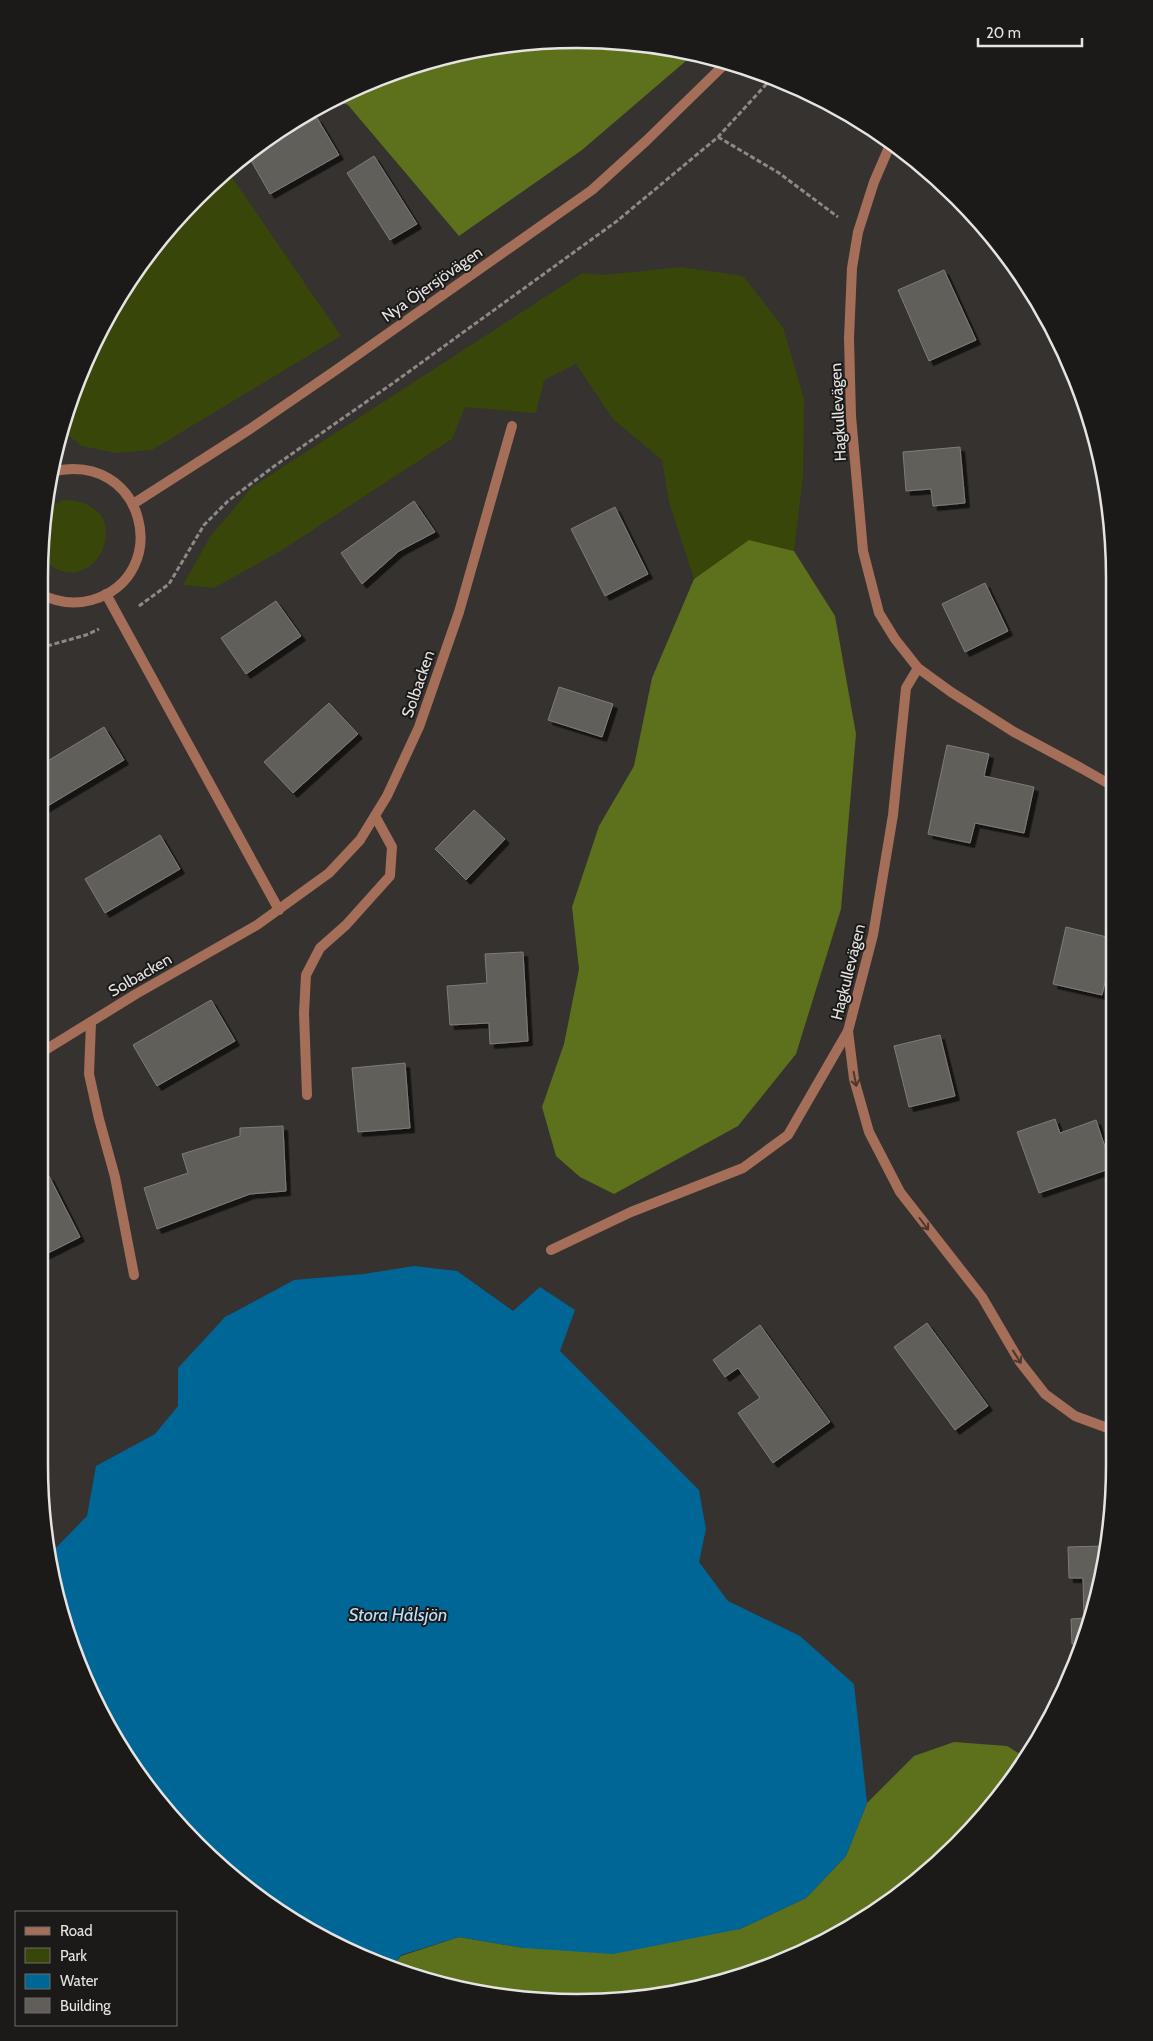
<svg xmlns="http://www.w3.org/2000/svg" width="1153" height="2041" viewBox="0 0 1153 2041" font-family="Cabin,sans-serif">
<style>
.green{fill:#38460a}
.forest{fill:#5d701b}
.water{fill:#006696}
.building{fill:#615e5a;stroke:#807c78;filter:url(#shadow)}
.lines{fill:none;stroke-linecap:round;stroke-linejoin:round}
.path{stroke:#8c8987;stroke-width:3;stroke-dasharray:5 2.5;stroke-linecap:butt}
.service{stroke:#a46e59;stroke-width:10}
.minor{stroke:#a46e59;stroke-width:10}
.tertiary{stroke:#a46e59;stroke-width:10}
.oneway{stroke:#4c372f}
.labels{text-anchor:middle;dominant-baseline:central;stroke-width:4;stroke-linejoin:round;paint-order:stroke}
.street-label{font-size:16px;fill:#e6e4e2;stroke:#1c1a19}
.water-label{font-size:18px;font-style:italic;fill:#bbe2fe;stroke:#1c1a19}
.rim{fill:none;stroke:#e6e4e2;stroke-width:2.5}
</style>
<defs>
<filter id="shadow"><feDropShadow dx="4.5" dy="4.5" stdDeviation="0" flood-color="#0009"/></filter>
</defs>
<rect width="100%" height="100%" fill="#35322f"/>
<path class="green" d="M227,170L341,336L152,450L116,453L82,446L60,429L111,307L172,222Z
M681,267L743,276L783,327L804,399L803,478L794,551L749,540L694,579L669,502L662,460L613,419L576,364L544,380L536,413L465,407L452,439L279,552L214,588L183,585L210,537L252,487L582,273L604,275Z
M63,500C147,501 91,615 40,555C40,545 40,518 46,510C50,505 58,503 63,500Z"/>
<path class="forest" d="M542,40L647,43L694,54L582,150L459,236L348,105L332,99L339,94L438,57Z
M749,540L794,551L835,616L856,734L841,909L796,1054L738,1126L614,1194L580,1177L556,1156L542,1107L564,1044L579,969L572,907L599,826L634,766L652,678L694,579Z
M954,1742L1007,1746L1025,1757L981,1819L931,1869L846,1930L782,1961L682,1992L611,2001L507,1998L437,1984L392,1967L401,1956L459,1937L524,1948L740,1929L806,1898L846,1856L867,1803L914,1756Z"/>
<path class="water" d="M414,1266L457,1271L513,1311L540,1287L575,1310L560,1351L699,1490L706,1529L699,1562L728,1601L800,1636L854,1684L867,1803L846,1856L806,1898L740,1929L613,1954L524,1948L459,1937L401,1955L392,1967L339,1947L278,1911L196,1845L150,1792L94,1703L67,1637L48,1556L87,1516L96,1466L155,1434L178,1406V1368L225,1317L294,1280L364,1274Z"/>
<path class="building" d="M317,118L339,155L270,194L249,157Z
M374,156L417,224L390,240L347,173Z
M944,270L976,340L929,361L898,290Z
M960,447L965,503L933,506L931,489L906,491L903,452Z
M414,501L435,532L399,551L362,584L341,553Z
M615,507L648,574L605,596L571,529Z
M985,583L1008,631L965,652L942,604Z
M276,601L301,636L246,674L221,638Z
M559,687L613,704L602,737L548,720Z
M329,703L358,734L293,793L264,762Z
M104,727L124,760L41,810V765Z
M947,745L989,754L984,776L1034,787L1024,833L975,823L970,843L928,834Z
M474,810L505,839L466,880L435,849Z
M160,835L180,869L105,913L85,879Z
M1066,927L1111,938V956L1102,995L1053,984Z
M523,952L528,1041L490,1044L489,1023L450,1025L447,986L487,983L485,954Z
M211,1000L235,1041L157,1086L133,1045Z
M940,1035L955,1096L909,1107L894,1046Z
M405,1063L410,1128L358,1132L352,1068Z
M1055,1119L1060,1133L1096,1120L1112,1168L1039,1193L1017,1132Z
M283,1126L286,1191L250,1194L157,1229L144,1188L188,1173L182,1154L240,1136V1128Z
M49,1176L80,1237L42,1256V1180Z
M927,1323L988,1406L955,1430L894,1347Z
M760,1325L830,1422L773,1463L738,1413L760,1398L738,1368L725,1377L713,1360Z
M1104,1546L1086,1637L1083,1643L1072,1644L1071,1619L1084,1618L1083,1578H1069L1068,1547Z"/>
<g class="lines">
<path class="path" d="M718,137L779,173L838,217
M139,606L169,584L204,525L228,501L273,467L396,381L617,221L718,137L772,78
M40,648L86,635L99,629"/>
<path class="service" d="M91,1022L89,1074L99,1119L115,1177L134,1275
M307,1095L304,1013L306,975L320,948L346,925L390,876L392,847L375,816
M551,1250L631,1212L743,1168L788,1135L848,1031"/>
<path class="minor" d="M367,83H369
M890,145L874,182L858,232L852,268L849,338L851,416L863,551L879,613L895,639L918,668L951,692L1014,732L1081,768L1111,785
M106,594L279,910
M918,668L906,688L893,815L873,935L848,1031L854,1079L869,1132L900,1192L982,1297L1020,1362L1045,1394L1075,1416L1113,1430
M42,1052L136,994L257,925L329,873L360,840L387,796L419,727L459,612L512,426"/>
<path class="tertiary" d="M133,504L250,429L336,370L592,190L646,141L727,62
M40,594C56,602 74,605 92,600C175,576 145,448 51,472"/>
</g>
<defs><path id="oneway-shaft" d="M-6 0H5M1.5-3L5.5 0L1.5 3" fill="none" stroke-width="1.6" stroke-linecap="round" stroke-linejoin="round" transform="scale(1.25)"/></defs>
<g class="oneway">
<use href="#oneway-shaft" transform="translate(855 1079) rotate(79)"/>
<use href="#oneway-shaft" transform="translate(924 1224) rotate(53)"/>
<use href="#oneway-shaft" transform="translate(1017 1357) rotate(58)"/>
</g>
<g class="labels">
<g class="street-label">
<text transform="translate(432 284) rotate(-35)">Nya Öjersjövägen</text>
<text transform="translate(838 412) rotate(-93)">Hagkullevägen</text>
<text transform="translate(418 684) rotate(-71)">Solbacken</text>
<text transform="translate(848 972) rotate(-76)">Hagkullevägen</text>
<text transform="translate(140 975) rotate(-30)">Solbacken</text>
</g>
<g class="water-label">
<text x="398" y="1615">Stora Hålsjön</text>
</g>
</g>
<path d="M0 0H1153V2041H0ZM577 48H577A529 529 0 0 1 1106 577V1465A529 529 0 0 1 577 1994H577A529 529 0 0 1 48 1465V577A529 529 0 0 1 577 48Z" fill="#1c1a19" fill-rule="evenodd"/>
<path class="rim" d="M577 48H577A529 529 0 0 1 1106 577V1465A529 529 0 0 1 577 1994H577A529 529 0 0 1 48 1465V577A529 529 0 0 1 577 48Z"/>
<rect x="15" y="1911" width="162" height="115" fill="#1c1a19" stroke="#6d6b69"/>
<rect x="25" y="1927" width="25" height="8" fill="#a46e59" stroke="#6d6b69"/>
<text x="60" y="1936" font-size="15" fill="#e6e4e2">Road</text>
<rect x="25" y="1948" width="25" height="15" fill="#38460a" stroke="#6d6b69"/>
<text x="60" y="1961" font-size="15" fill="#e6e4e2">Park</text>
<rect x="25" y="1974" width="25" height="15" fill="#006696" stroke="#6d6b69"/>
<text x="60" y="1986" font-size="15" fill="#e6e4e2">Water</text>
<rect x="25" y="1998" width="25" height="15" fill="#615e5a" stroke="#6d6b69"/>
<text x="60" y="2011" font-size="15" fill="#e6e4e2">Building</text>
<path d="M978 38v8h104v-8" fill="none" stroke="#e6e4e2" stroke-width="2.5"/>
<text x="986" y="38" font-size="15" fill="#e6e4e2" stroke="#1c1a19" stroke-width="4" paint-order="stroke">20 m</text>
</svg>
